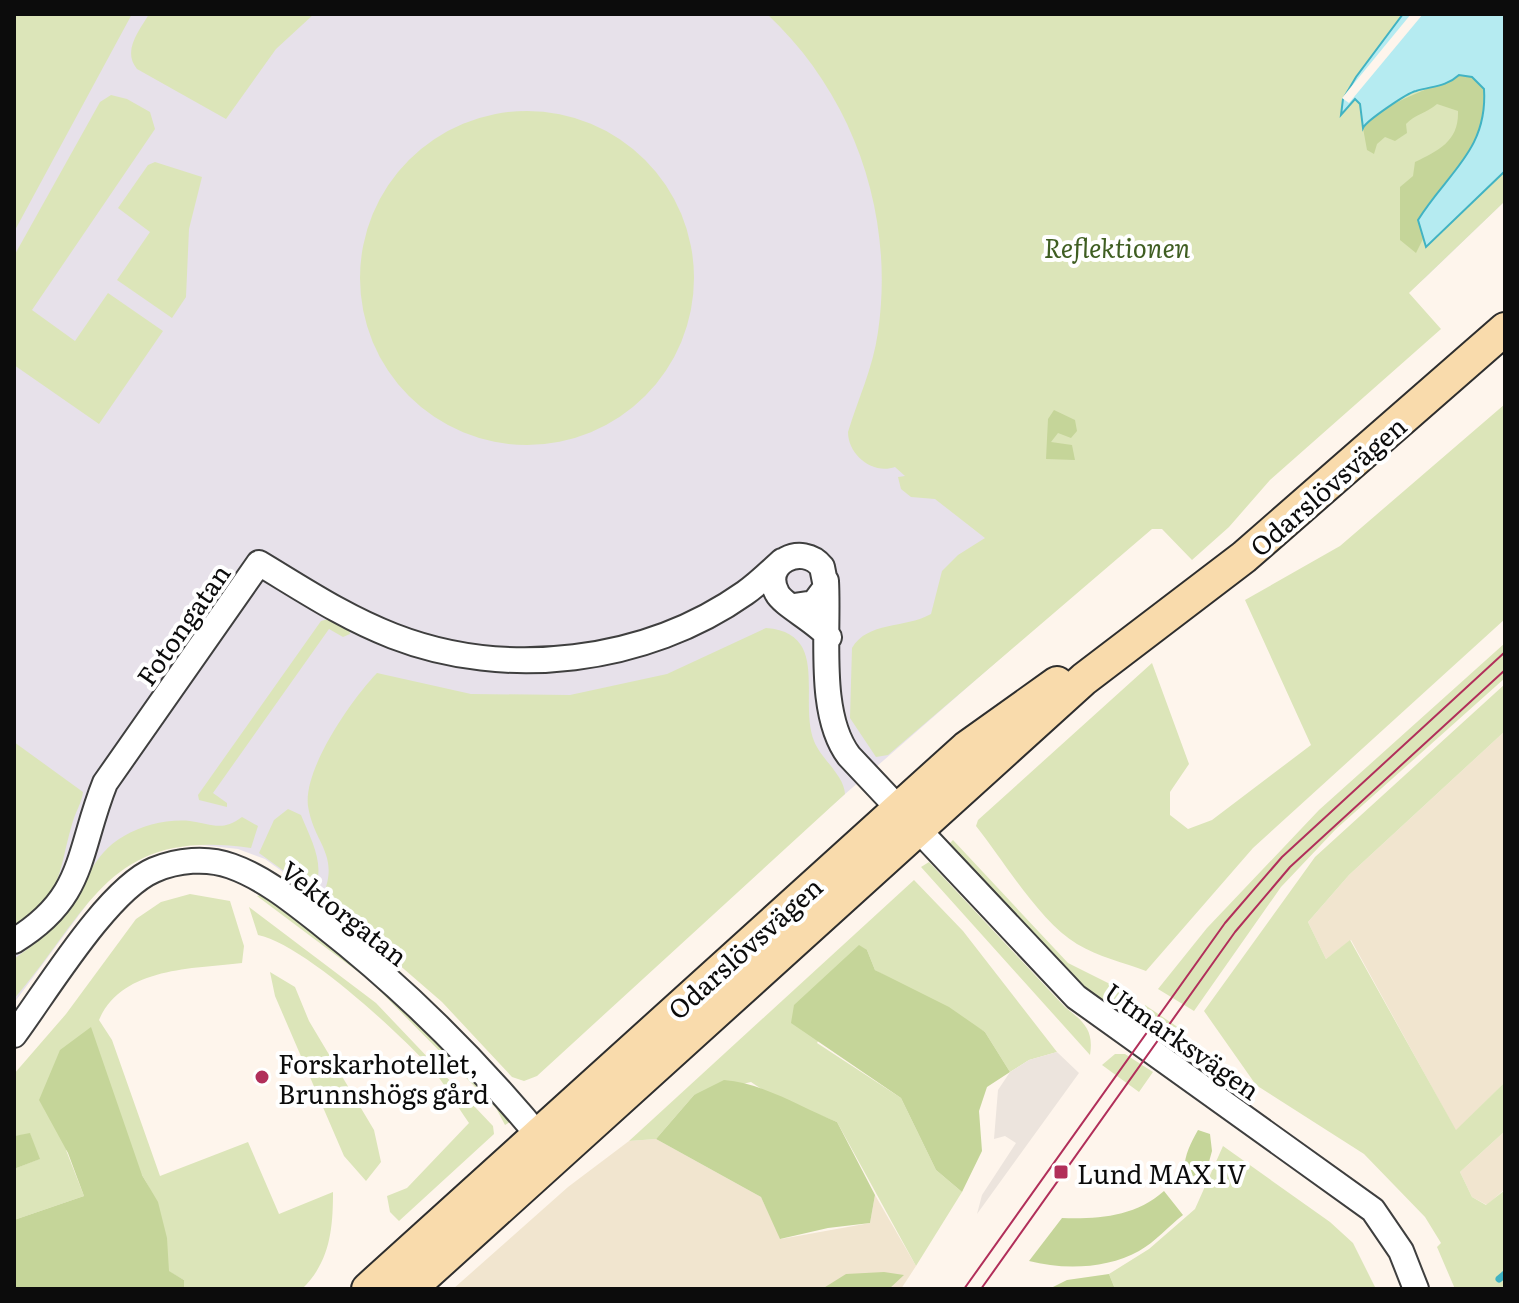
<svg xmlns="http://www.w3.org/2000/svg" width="1519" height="1303" viewBox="0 0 1519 1303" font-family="Literata,serif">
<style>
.industrial{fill:#e7e1ea}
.farmland{fill:#f1e5cf}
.green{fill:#dce5b9}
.forest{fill:#c5d599}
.plaza{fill:#ece4dd}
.water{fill:#b5ebf1;stroke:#41b3c3;stroke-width:2}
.pier{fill:#fef5ec}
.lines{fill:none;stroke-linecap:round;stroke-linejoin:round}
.stream{stroke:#41b3c3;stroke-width:7}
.minor-casing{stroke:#3f3f3f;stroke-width:28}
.secondary-casing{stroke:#2e2e2e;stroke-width:36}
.minor{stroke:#fff;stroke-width:24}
.secondary{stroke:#f9dbac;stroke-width:32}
.tram{stroke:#b12f5a;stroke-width:2}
.poi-dot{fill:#b12f5a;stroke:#fff;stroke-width:3}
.labels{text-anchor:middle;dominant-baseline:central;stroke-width:8;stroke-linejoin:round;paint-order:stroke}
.park-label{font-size:26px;font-style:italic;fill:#3f5e22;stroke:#fff}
.street-label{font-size:26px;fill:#0c0c0c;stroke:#fff}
.poi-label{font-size:26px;fill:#0c0c0c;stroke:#fff;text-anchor:start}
</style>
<rect width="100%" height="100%" fill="#fef5ec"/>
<path class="industrial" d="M130,14H1505V201L1427,276L1002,657L521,1077L434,992L366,932L265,859L238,849L193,844L163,845L122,865L99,888L14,1003V228Z"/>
<path class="farmland" d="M1505,731V1082L1456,1131L1351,940L1326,959L1308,922L1349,875Z
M1505,1131V1189L1487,1205L1472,1197L1460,1172Z
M656,1139L761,1197L781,1239L870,1223L875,1195L916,1266L901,1289H453L568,1187L629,1141Z"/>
<path class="green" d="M14,14H132L14,232Z
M149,14H314L276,49L226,119L137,69C122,51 139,31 149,14Z
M767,14H1505V201L1409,293L1441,329L1270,480L1229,527L1192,560L1162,529H1152L888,755L876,757L850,718L852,648C868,621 904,629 931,614L942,571L958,555L985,538L935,499L911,497L901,489L898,477L905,476L895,467C873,475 848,455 848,432C858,399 873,368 878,332C895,215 854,95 767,14Z
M111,95L127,99L150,112L155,129L32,310L75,341L108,293L163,331L99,424L14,365V256L100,102Z
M360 278a167 167 0 1 1 334 0a167 167 0 1 1-334 0Z
M155,162L202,177L189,229L186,297L172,318L117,280L150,232L118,208L148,165Z
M1505,404V619L1253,848L1146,971C1122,962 1099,957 1077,944C1039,921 1004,861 976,826L978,820L1152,663L1189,764L1170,792V815L1188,829L1212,820L1311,745L1245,600L1340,546Z
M332,618L349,628L350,634L343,637L329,629L213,793L227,803V807L199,800L198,795L321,621Z
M766,628C831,633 798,700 814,741C821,759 844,775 845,794L537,1076L524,1081L512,1077L442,1002L322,898C341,854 314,845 308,806C303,769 352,699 377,673L471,694L570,695L667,674Z
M1505,643V678L1336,829L1281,887L1194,1011L1158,989L1207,928L1319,810Z
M1505,684V731L1349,875L1308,922L1326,959L1350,940L1456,1130L1505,1082V1131L1460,1172L1472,1197L1486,1205L1505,1190V1289H1455L1437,1247L1441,1243L1425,1217L1364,1154L1256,1085L1204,1011L1315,857Z
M14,742L83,792C82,802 76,811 73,821C58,870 64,898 14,926Z
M288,809L301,815C311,840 327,866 313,892L259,853L274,820Z
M242,817L258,826L251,848C109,827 92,908 14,999V959C30,947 48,935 61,919C84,891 90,855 124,836C143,825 168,819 190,821C212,824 222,832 242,817Z
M953,840L1068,963L1134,996C1123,1004 1112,1007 1099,1002C1061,986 979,880 948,845Z
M929,862L1065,1007C1084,1022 1094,1030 1090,1055L921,867Z
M914,880L963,931L1057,1052L1029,1060L1010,1072L985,1032L875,970L867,950L817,1043L901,1098L936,1170L962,1192L916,1266L837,1122L772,1096L751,1082L694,1095L656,1139L629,1141Z
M190,894L230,901L244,946L242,963C192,969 122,967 99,1020L112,1040L160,1176L248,1142L279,1214L333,1192C333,1229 330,1262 302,1289H184V1280L168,1271C167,1234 161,1206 142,1175L66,1150L84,1196L14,1220V1169L39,1159L30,1134L14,1136V1074L66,1014L136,919L161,902Z
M263,894L379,981L508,1116L510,1122L505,1125L496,1108L369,980L257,896Z
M249,907L376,1003L493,1126L494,1134L399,1221L390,1212L387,1196L407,1188L469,1123C456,1105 445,1083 430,1067C397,1031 303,944 258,935Z
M270,972L295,987L309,1021L374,1130L381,1162L366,1181L344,1156L275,996Z
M1145,1005L1182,1030L1168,1050L1143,1030L1141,1020Z
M1115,1054H1125L1153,1072L1139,1092L1102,1065Z
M1223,1146L1330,1222L1353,1243L1376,1289H1115L1109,1274L1149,1249L1195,1209Z"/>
<path class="forest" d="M1459,75L1472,76L1484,89L1483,127L1460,166L1428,204L1424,237L1416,253L1400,240V187L1413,176L1415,162C1439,150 1459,141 1458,111L1437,104C1427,113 1415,114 1406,124L1407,133L1395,141L1385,137L1377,144L1374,154L1367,150L1363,128C1374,106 1436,87 1459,75Z
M1054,410L1075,420L1077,431L1071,438L1058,433L1051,442L1072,445L1075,460L1046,459L1048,419Z
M859,945L867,950L875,970L949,1007L985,1032L1010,1072L987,1087L979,1111L982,1151L962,1192L936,1170L901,1098L791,1023L794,1005Z
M91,1027L142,1175L158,1202L167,1238L169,1271L184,1280V1289H14V1220L84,1196L68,1153L39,1100L60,1050Z
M724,1080C763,1083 800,1107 837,1122L875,1195L870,1223L828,1228L780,1239L761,1197L656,1139L694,1095Z
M1198,1130L1210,1134L1212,1151L1207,1169L1186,1180C1181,1162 1189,1146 1198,1130Z
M30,1133L40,1159L14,1169V1136Z
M1164,1191L1183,1215C1169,1226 1155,1242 1139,1251C1107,1269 1063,1270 1029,1261L1062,1218C1098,1219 1135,1217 1164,1191Z
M884,1272L904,1275L889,1289H822L846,1274Z
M1109,1274L1115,1289H1049L1067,1280Z"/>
<path class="plaza" d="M1057,1052L1079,1073L977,1214L982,1195L1016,1143L1005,1136L994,1139L998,1090L1010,1072L1029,1060Z"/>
<path class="water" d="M1403,14H1505V171L1426,247L1418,220C1447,173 1488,150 1484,89L1472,77L1459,75C1446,87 1432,86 1416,91C1407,93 1366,121 1363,128L1360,104L1355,99L1341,115L1343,99L1356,77Z"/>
<path class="pier" d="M1411,14H1423L1349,103L1342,98Z"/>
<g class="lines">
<path class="stream" d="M1499,1279L1505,1274"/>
<defs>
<path id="minor" d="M826,581C829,633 817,714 849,756L1076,997L1373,1210L1401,1251L1416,1289
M794,606L814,603L826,587L822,567C802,542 761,563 777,593C783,605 816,621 829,637
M14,941C86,897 77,853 105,783L259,563C304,590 344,617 393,636C506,680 646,663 745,593C758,584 770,572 782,561
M14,1035C46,992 107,890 154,870C177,860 207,857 231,866C265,878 295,903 323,925C406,990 480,1064 547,1146"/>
<path id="secondary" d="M368,1289L966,748L1057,683
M410,1289L1084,679L1244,557L1505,329"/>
</defs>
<use href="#minor" class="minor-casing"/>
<use href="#secondary" class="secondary-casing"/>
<use href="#minor" class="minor"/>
<use href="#secondary" class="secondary"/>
<path class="tram" d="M964,1289L1225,923L1282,857L1505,652
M981,1289L1235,932L1290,867L1505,670"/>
</g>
<g class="poi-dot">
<circle cx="262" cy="1077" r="8"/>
<rect x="1053" y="1164" width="16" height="16" rx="4"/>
</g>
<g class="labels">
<g class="park-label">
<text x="1117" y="246">Reflektionen</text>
</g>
<g class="street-label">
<text transform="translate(1327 485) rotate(-41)">Odarslövsvägen</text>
<text transform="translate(182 624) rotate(-55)">Fotongatan</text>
<text transform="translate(345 912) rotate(38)">Vektorgatan</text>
<text transform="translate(744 947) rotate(-42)">Odarslövsvägen</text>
<text transform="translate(1183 1040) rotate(35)">Utmarksvägen</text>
</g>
<g class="poi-label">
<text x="278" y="1062">Forskarhotellet,<tspan x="278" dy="30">Brunnshögs gård</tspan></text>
<text x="1077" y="1172">Lund MAX IV</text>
</g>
</g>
<rect width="1519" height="1303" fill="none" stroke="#0c0c0c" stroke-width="32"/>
</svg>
